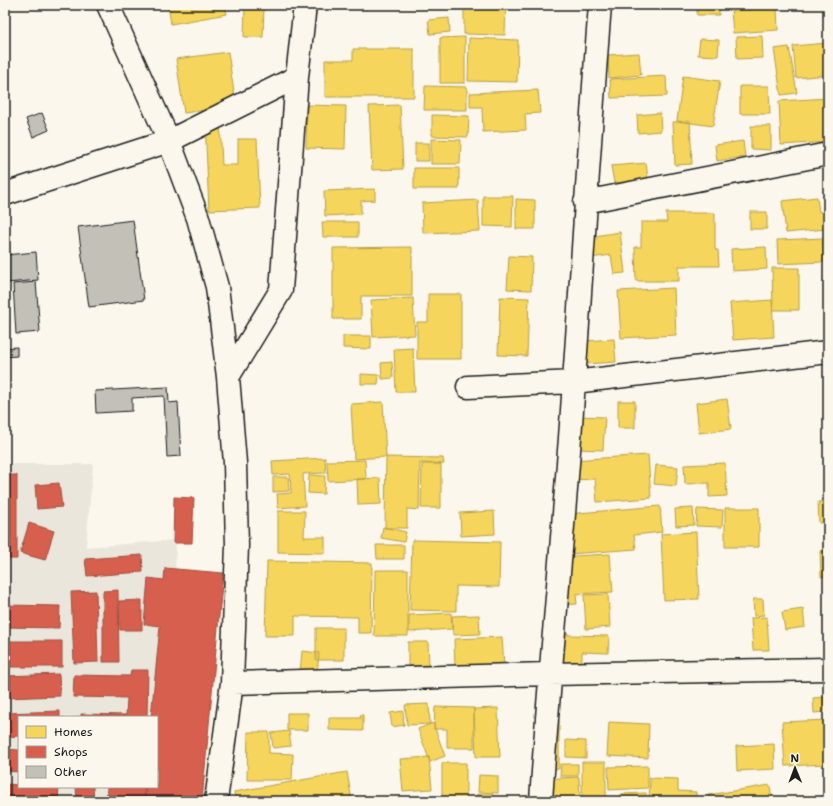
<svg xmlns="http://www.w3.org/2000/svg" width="833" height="806" viewBox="0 0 833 806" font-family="'Shantell Sans',sans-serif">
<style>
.built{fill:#eae6dc;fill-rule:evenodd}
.homes{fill:#f6d55c;stroke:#b59e49}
.shops{fill:#d6604d;stroke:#9e4c3e}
.building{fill:#c3c0b8;stroke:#1c1c1c}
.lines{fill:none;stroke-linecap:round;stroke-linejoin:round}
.minor-casing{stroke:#1c1c1c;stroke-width:25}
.minor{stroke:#fbf7ec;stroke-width:22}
</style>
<rect width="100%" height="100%" fill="#fbf7ec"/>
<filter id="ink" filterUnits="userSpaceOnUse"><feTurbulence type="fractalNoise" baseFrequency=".025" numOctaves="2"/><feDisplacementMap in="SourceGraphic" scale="8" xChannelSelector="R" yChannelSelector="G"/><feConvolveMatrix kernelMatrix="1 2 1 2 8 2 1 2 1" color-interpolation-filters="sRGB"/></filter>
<g filter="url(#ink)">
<path class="built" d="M5,464H93L86,547L176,540L169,801H5ZM19,717H157V787H19Z"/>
<path class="homes" d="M168,5H225L227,14L171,24Z
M245,5H264L263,37H244Z
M464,5H506L505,35L464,34Z
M697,5H719V15H697Z
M823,5H828V85L827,75L796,78L793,46L827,43Z
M777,8L778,30L733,33L731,11Z
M449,18L450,32L430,34L428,20Z
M762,36L763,58L737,59L736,37Z
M465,37V83H440V38Z
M469,38L518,40L517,82L468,81Z
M700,39L719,40L718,56L698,55Z
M789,47L797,93L781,95L774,49Z
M353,49H414V97H325V60H353Z
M228,52L236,106L184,113L176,59Z
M639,53L641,75L609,78L608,55Z
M666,76L667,96L611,98L610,79Z
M683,76L720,81L713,126L677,121Z
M425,86L467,87V110H424Z
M740,86H769L770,114H740Z
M538,90L540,113L525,114L526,130L483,132L482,107H470V93Z
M828,98V142L781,145L779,101Z
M307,105L346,106L345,149L306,148Z
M400,105L403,169L372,170L369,106Z
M660,113L661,131L638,133L637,115Z
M432,115L469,116L468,137L432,136Z
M690,121L692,164L675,165L673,122Z
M205,122H220L222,165H238V139H257L260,208L209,210Z
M751,126H771V150L751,149Z
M431,139L461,140L460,164H431Z
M743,141L745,157L717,161L715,145Z
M415,143H429V161H415Z
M646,163L648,179L614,183L611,166Z
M414,168H459V189H414Z
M375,189V200L361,201V214L325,216L324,191Z
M483,196H513L512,227L483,226Z
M817,197L819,212L828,211V242L826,229L786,233L782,201Z
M516,199L535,200V229H516Z
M478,200L480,231L423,233L422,203Z
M750,212H767V229H750Z
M666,213H715V250H718L719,266H679V281H636L635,247H641V222H667Z
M322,222H358V237H323Z
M620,232L625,273L614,274L611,255L591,258L588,237Z
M823,238L824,262L778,264L777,240Z
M412,247V296H361V319H333V248Z
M766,247L767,269L732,271L731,249Z
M509,256L532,257L531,290L507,289Z
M772,268H799V310H773Z
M674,288L676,335L621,338L618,291Z
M428,294H461V359H417V322H428Z
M500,297L529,298L527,356L498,355Z
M413,298L415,335L373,337L371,300Z
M772,300L774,337L733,340L730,303Z
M343,336H371V349L343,348Z
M614,339L616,362L586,364L585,341Z
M413,348L415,392H396L394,349Z
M392,362L393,378L382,379L381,363Z
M361,374L379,375L378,384H361Z
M727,399L731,429L699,433L696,403Z
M618,401H635V428H618Z
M383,402L386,457L354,459L351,404Z
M577,416L605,417L603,450L576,449Z
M648,455L651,498L597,502L595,479L574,480L572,460Z
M386,457L443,458L444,464L420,463L419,510L407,509V528H385Z
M325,458L326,473L303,474L305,506L278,508L277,494L291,493L290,474L273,475L272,461Z
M365,460L366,479L328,481L327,461Z
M725,463L727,496L709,497V483L685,484L684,465Z
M422,464H441V508H421Z
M656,465L678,467L676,486L654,484Z
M309,475L325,476L324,494L308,493Z
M273,477H288L289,491L273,492Z
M380,478L381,504L358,505L357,479Z
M828,501V523H819L818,502Z
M660,506L662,532L634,535L636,549L570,554L567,514Z
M693,508L694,525L676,526L675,509Z
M725,508H759V547H725Z
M697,509L723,510L722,527L696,526Z
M278,511H305L304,537H325V553L278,552Z
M494,511L495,534L461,536L460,513Z
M383,527L406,532L404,542L381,538Z
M696,532L699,599L664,600L661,534Z
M412,540L500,542L499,587L456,586V611L410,610Z
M376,545H404V559H377Z
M828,550V576L821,577L820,551Z
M610,554L613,592L576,594L577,604L560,605L556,557Z
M267,561L372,563L371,633H358V617L295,616V636H265Z
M375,570H408V636H374Z
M608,594L610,627L586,629L584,595Z
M753,599H763L764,615L754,616Z
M803,609L805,627L785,630L782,612Z
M451,613L452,629L409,632V615Z
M479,615L480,634L453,635L452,616Z
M767,617L769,650H753L751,618Z
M316,628H344V660H316Z
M549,632L568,633V635L609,636L608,653L582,652V668L548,667Z
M502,637L504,666L455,668L454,639Z
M408,642H428L429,665L408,666Z
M302,651L319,653L317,675L300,673Z
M824,697L825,712L814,713L813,698Z
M429,704L430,724L407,725L405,705Z
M435,707L474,708V748H447V729H434Z
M498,708L500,757H476L474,709Z
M403,711L404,725L392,727L390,713Z
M287,713H308V730H287Z
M360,715H363V731L329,730V718H361Z
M542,720H559V769H541Z
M828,720V764L785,766L782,722Z
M609,722L649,724L648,758L607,756Z
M433,723L445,756L430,762L418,729Z
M289,731L291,746L273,748L271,733Z
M248,732H269V753L293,754L292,780H247Z
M566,740L586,741V758L566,757Z
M774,744L775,769L737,771L736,746Z
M429,757L432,789L403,791L400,759Z
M582,762H606V801H582Z
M442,763H466V801H442Z
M561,764H578V776H560Z
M648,766V788L609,790L608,767Z
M347,772L352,801H236L234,792Z
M479,775L498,776V793L478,792Z
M579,777L580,801H541V779Z
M650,778L678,779V791L696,792V801H649Z
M770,785L772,801H709L708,795Z
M646,793V801H621V794Z
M477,794H493V801H476Z
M828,796V801H792Z"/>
<path class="shops" d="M5,475H17V559H5Z
M59,483L62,507L37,509L35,485Z
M174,497L194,498L192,543H173Z
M29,523L54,531L45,560L20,553Z
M142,555L143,572L87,576L85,559Z
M165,568L223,573L202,801H144L145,787H157V717H151L160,626L144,624L148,578L164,580Z
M118,590L119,662H103V591Z
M96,591L98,662L74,663L71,592Z
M142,600V630H120L119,601Z
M5,605L60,606L59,628L5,627Z
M5,641H62V667H5Z
M131,670H148L147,717H81V714L126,715L127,698L73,697L74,675L130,676Z
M59,674L60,696L5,698V676Z
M60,711V717H19V736L5,737V713Z
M5,749L19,750V772L5,771Z
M5,784L19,785V787H59L58,801H5Z
M76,787H93L94,801H77Z
M107,787H145V801H106Z"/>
<path class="building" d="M42,113L49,130L33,137L26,119Z
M133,220L144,300L89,307L78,227Z
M36,252L38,280L7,283L5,255Z
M36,282L40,332L16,334L13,284Z
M17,347V356L5,357V348Z
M168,387L169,403L178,402L181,456L167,457L164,396L132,398V411L96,413L95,391Z"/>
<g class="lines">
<defs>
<path id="minor" d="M108,5L169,141L198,218L217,287L228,377L235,463L237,546L232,683L216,801
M5,194L169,141L297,77
M585,202L828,154
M228,377L281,290L297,77L305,5
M468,387L574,382L828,352
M232,683L549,674L828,669
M541,801C550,661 565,521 574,381C583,256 590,130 600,5"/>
</defs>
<use href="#minor" class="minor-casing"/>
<use href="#minor" class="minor"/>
</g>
</g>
<rect width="833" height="806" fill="none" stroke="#fbf7ec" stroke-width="20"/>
<rect x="10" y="10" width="813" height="786" fill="none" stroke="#1c1c1c" stroke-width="1.5" filter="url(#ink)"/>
<rect x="18" y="716" width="140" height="72" fill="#fbf7ec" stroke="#a29f99"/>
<rect x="26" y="726" width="20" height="12" fill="#f6d55c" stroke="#a29f99"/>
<text x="54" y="736" font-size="12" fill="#1c1c1c">Homes</text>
<rect x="26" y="746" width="20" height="12" fill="#d6604d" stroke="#a29f99"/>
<text x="54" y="756" font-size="12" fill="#1c1c1c">Shops</text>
<rect x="26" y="766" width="20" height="12" fill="#c3c0b8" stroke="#a29f99"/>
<text x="54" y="776" font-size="12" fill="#1c1c1c">Other</text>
<g transform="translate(795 768) rotate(359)" stroke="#fbf7ec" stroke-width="3" paint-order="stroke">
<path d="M0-3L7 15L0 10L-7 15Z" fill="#1c1c1c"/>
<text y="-6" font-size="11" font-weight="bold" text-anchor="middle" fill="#1c1c1c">N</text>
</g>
</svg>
